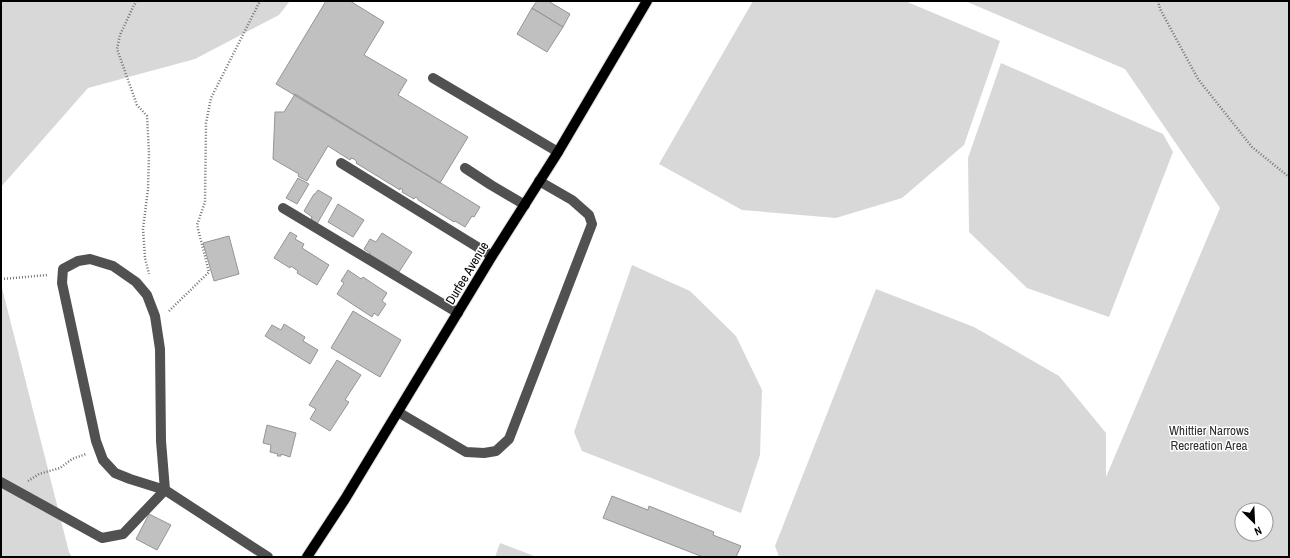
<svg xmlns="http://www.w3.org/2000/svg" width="1290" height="558" viewBox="0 0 1290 558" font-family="'Archivo Narrow',sans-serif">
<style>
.green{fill:#d8d8d8;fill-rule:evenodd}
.building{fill:#c0c0c0;stroke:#959595}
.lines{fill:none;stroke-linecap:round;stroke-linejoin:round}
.major-casing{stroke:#dbdbdb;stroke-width:12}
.path{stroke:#737373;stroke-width:2.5;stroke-dasharray:1 2;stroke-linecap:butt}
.minor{stroke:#515151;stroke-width:10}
.major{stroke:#000;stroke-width:10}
.labels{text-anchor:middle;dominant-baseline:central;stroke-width:3;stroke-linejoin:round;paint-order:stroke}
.street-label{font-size:13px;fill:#000;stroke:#fff}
.park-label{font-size:13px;fill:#2f2f2f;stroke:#fff}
</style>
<rect width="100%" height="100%" fill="#fff"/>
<path class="green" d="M1,1H290L279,15L195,59L88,88L1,187Z
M753,1H905L1000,41L964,145L902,198L836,218L742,210L659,164Z
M965,1H1289V557H779L775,546L876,289L974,327L1059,376L1106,433V477L1220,208L1125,69ZM1242,510H1266V534H1242Z
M1001,63L1163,134L1173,152L1109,317L1027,288L969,232L968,158Z
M632,265L690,291L736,336L762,390L760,455L741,513L582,451L574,432Z
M1,284L69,552L72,557H1Z
M500,543L537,557H495Z"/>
<path class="building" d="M326,1H350L384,22L364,55L407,80L398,95L468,137L440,183L276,84Z
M537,1H548L570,14L563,27L532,8Z
M532,8L563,27L547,52L517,34Z
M295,94L480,207L474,217L472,216L465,227L455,221L454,222L418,200V199L416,197L414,199L402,192L403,190L400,188V190L356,163L357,162L354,159L351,158L350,160L328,146L307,181L298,176L299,174L273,159L275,112H284Z
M298,178L309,184L297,204L286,198Z
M318,190L332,198L317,224L311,220L312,217L304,211L314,194H315Z
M338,204L364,220L353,237L328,222Z
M290,232L297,236L295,239L304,244L302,248L329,265L317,285L297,273L298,271L291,266L290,268L274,258Z
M382,233L412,252L399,272L369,254L370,253L364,249L370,239L376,242Z
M229,236L239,274L214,281L203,243Z
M348,270L361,279L363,277L387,293L382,301L386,304L378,316L374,313L372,317L337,294L344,283L341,281Z
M353,311L401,340L380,377L331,348Z
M284,324L305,337L303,341L318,350L310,364L265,336L272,325L281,330Z
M337,360L361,375L345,400L349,402L330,431L310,419L316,409L309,405Z
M267,425L296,433L290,457L281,454V456H277L278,454L270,452L271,445L263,443Z
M612,496L648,510L649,506L714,532L713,535L741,546L736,557H703L603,518Z
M149,514L171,525L157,550L136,539Z"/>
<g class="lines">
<defs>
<path id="major" d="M307,557L345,499L492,256L558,152L647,1"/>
</defs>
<use href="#major" class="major-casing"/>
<path class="path" d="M137,1L134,5L120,35L117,49L137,105L147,116L149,153L148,189L143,229L145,258L149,274
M1158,1L1160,9L1198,79L1252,147L1289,177
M1,279L48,275
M169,311L209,272L197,225L205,202L206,123L211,98L260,1
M28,481L39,474L60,468L72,459L86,454"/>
<path class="minor" d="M433,78L558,152
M341,163L492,256
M465,168L491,185L525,205
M283,208L458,313
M398,412L466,452L484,453L496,451L509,439L592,224L589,215L572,200L539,181
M1,482L102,538L123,534L165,490L161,441L160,349L155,316L147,295L136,282L113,266L90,259L78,261L63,269L62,283L96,441L103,460L115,473L130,479L165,490L268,557"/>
<use href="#major" class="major"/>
</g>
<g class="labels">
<g class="street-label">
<text transform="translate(467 273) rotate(-59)">Durfee Avenue</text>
</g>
<g class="park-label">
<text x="1209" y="430">Whittier Narrows<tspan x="1209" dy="15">Recreation Area</tspan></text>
</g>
</g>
<rect width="1290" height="558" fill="none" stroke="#000000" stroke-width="4"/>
<g transform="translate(1254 522) rotate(156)"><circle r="19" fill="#ffffff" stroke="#999999"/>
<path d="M0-3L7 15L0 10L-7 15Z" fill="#000000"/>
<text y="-6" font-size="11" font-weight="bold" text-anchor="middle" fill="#000000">N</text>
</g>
</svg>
